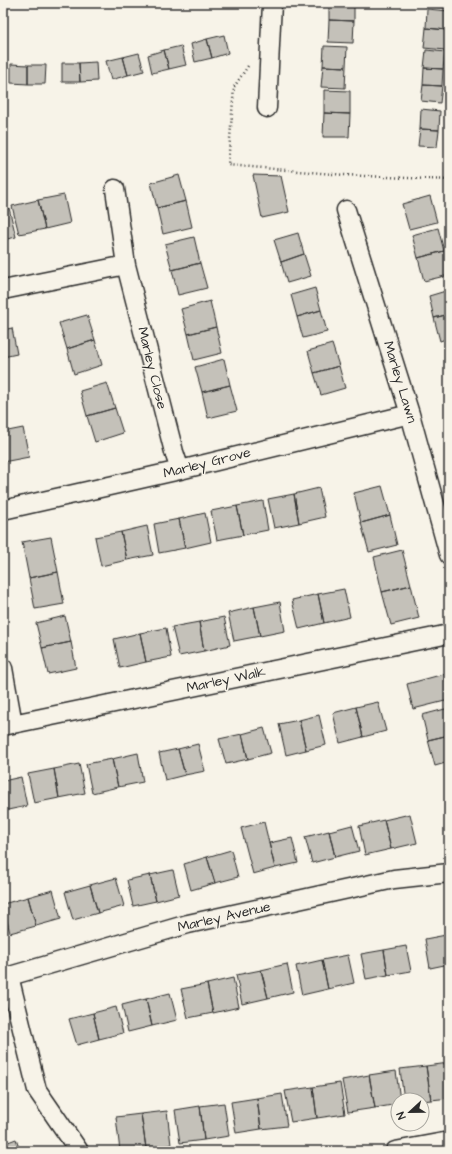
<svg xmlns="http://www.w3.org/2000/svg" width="452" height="1154" viewBox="0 0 452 1154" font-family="'Architects Daughter',sans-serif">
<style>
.building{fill:#c4c1b9;stroke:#2b2b2b}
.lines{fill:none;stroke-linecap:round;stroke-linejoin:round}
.minor-casing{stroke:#2b2b2b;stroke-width:21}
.path{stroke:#2b2b2b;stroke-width:2.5;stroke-dasharray:1 3;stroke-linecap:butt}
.minor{stroke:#f7f3e8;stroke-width:18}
.labels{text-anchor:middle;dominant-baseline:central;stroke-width:3;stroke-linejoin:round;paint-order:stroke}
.street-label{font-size:14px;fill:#2b2b2b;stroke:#f7f3e8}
</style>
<rect width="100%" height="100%" fill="#f7f3e8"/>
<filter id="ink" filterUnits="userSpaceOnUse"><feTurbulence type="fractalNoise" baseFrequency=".025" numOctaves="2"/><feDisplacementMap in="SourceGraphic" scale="8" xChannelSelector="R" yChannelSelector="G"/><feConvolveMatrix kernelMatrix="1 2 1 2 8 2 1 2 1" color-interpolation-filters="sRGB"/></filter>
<g filter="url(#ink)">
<path class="building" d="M329,3H354V21L329,20Z
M424,3H449V8L424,6Z
M427,9L449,11L447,30L426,28Z
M329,20L354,21L353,43L328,42Z
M426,28L447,30L446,50L424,48Z
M224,35L228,53L212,58L207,39Z
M207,39L212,58L195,62L191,44Z
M181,46L186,65L169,69L164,50Z
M324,46L347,47L346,67L323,66Z
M164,50L169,69L152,73L148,55Z
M426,50L445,52L443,69L424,68Z
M139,53L144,71L128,75L123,57Z
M123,57L128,75L111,80L106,61Z
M96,62L97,81L80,82L79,63Z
M62,63H79L80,82H62Z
M11,64L28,65V84L11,83Z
M28,65H46L45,84H28Z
M323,66L346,67L345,88L321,87Z
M424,68L443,69L442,86L423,85Z
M423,85L442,86L440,103L421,101Z
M324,90L350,91V114L324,113Z
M421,109L440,111L439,130L420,129Z
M324,113L350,114L349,137H323Z
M420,129L439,130L437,147L418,146Z
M179,175L186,201L157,208L151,183Z
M253,175L281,176L289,212L262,218Z
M64,195L70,223L45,229L38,200Z
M430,196L437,222L409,229L402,204Z
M38,200L45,229L19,234L12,206Z
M186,201L192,227L163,234L157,208Z
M9,208L16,237L3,240V210Z
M438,228L444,251L418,258L412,235Z
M298,233L304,254L281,262L274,240Z
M194,237L200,263L172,270L165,244Z
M444,251L449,268V275L424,281L418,258Z
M304,254L311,276L287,283L281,262Z
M200,263L207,288L178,295L172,270Z
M315,288L321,310L297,317L291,295Z
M449,290V314L434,318L429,296Z
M210,301L216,327L188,334L181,309Z
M321,310L327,332L303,338L297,317Z
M449,314V338L440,341L434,318Z
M87,315L95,340L67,349L59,323Z
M216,327L222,353L194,360L188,334Z
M12,328L17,354L3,357V330Z
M95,340L102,365L74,374L67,349Z
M332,344L339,366L314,373L308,351Z
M224,359L230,385L202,392L195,367Z
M339,366L345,388L321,395L314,373Z
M107,383L115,408L87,416L80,391Z
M230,385L237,411L208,418L202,392Z
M115,408L123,433L95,442L87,416Z
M23,428L29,457L3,462V432Z
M382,486L390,515L361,523L354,493Z
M319,488L325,517L299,523L294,494Z
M294,494L299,523L274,528L268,499Z
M263,501L268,530L243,535L237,506Z
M237,506L243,535L217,540L211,511Z
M205,513L211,542L185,548L179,519Z
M390,515L397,545L369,552L361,523Z
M179,519L185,548L159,553L154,524Z
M147,526L153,555L127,560L121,532Z
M121,532L127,560L101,566L95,537Z
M51,537L58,572L29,578L22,542Z
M402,550L411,585L382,592L374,557Z
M58,572L64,604L35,609L29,578Z
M411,585L419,618L391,625L382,592Z
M344,589L350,617L324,623L318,594Z
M318,594L324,623L299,629L292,600Z
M280,602L285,631L260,636L254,607Z
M254,607L260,636L234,641L228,613Z
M65,616L71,642L42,648L36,623Z
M224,617L230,645L204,651L199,622Z
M199,622L204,651L179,656L172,627Z
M166,628L171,657L146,662L140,633Z
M140,633L146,662L120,668L114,639Z
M71,642L76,668L48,674L42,648Z
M444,674L449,692V700L413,709L407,684Z
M378,702L386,731L363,737L356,707Z
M356,707L363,737L340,743L333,713Z
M449,708V735L428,740L422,715Z
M319,715L326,745L306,750L299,720Z
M299,720L306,750L286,755L279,724Z
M264,728L271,753L248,759L242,734Z
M242,734L248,759L226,764L219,739Z
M449,735V762L435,766L428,740Z
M198,744L205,771L185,775L178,749Z
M178,749L185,775L165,780L159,753Z
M138,753L143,782L118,787L112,759Z
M112,759L118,787L92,793L86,764Z
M79,764L85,793L59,798L54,769Z
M54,769L59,798L34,803L28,774Z
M21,777L27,806L3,811V781Z
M410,814L417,843L391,849L384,820Z
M384,820L391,849L365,855L359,826Z
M264,822L275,868L253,874L241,828Z
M352,825L359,851L335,857L329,831Z
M329,831L335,857L312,863L305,837Z
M292,838L298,863L275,868L269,843Z
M231,850L238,877L215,883L207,857Z
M207,857L215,883L191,890L184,864Z
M173,870L179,895L156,901L150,875Z
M150,875L156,901L133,906L127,880Z
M116,878L124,906L98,913L90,885Z
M90,885L98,913L73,920L65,892Z
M53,890L61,919L36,926L28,897Z
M28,897L36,926L10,933L3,904Z
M446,935L449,952V964L430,968L425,939Z
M406,946L411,971L388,975L384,950Z
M384,950L388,975L366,979L361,954Z
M348,955L354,983L328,989L322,960Z
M322,960L328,989L302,995L296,966Z
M287,964L293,992L268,998L261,970Z
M261,970L268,998L242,1004L236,975Z
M233,978L239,1007L213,1013L207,984Z
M207,984L213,1013L188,1018L181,989Z
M170,993L177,1020L152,1026L146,999Z
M146,999L152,1026L128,1032L122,1005Z
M116,1007L123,1033L99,1039L93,1013Z
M93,1013L99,1039L77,1045L69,1019Z
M449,1063V1098L431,1100L426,1066Z
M426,1066L431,1100L422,1101L404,1100L400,1069Z
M396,1071L400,1100H398V1104L375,1108L369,1075Z
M369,1075L375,1108L348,1112L342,1080Z
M340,1083L345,1114L317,1118L313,1087Z
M313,1087L317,1118L291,1122L285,1091Z
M282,1094L287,1126L261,1129L257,1098Z
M257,1098L261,1129L236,1133L231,1102Z
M224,1103L229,1136L204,1140L200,1106Z
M200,1106L204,1140L180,1143L175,1110Z
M167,1111L171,1145L146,1148L141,1114Z
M141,1114L146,1148L120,1151L116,1117Z
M16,1139L20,1151H3V1144Z"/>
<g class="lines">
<defs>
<path id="minor" d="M267,108L272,3
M115,189L126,265L174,452L180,470
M346,210L410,414L449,555
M3,290L126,265
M3,510L180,470L410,414
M3,668L13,724
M3,726L449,634
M9,976L37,1090L79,1151
M3,978L188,924L394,879L449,873
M395,1151L449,1141"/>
</defs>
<use href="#minor" class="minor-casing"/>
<path class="path" d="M248,66L234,87L228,165L345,175L449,180"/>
<use href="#minor" class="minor"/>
</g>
</g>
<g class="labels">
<g class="street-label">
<text transform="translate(152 368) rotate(76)">Marley Close</text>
<text transform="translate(400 382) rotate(73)">Marley Lawn</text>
<text transform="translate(207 463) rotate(-14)">Marley Grove</text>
<text transform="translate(226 680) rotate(-12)">Marley Walk</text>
<text transform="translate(224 917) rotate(-13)">Marley Avenue</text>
</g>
</g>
<rect width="452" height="1154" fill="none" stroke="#f7f3e8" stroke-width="16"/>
<rect x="8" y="8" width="436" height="1138" fill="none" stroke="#2b2b2b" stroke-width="1.5" filter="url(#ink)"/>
<g transform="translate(410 1112) rotate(248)"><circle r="19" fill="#f7f3e8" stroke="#a5a39c"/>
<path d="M0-3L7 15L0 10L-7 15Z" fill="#2b2b2b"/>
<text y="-6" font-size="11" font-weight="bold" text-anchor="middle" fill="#2b2b2b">N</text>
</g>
</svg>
